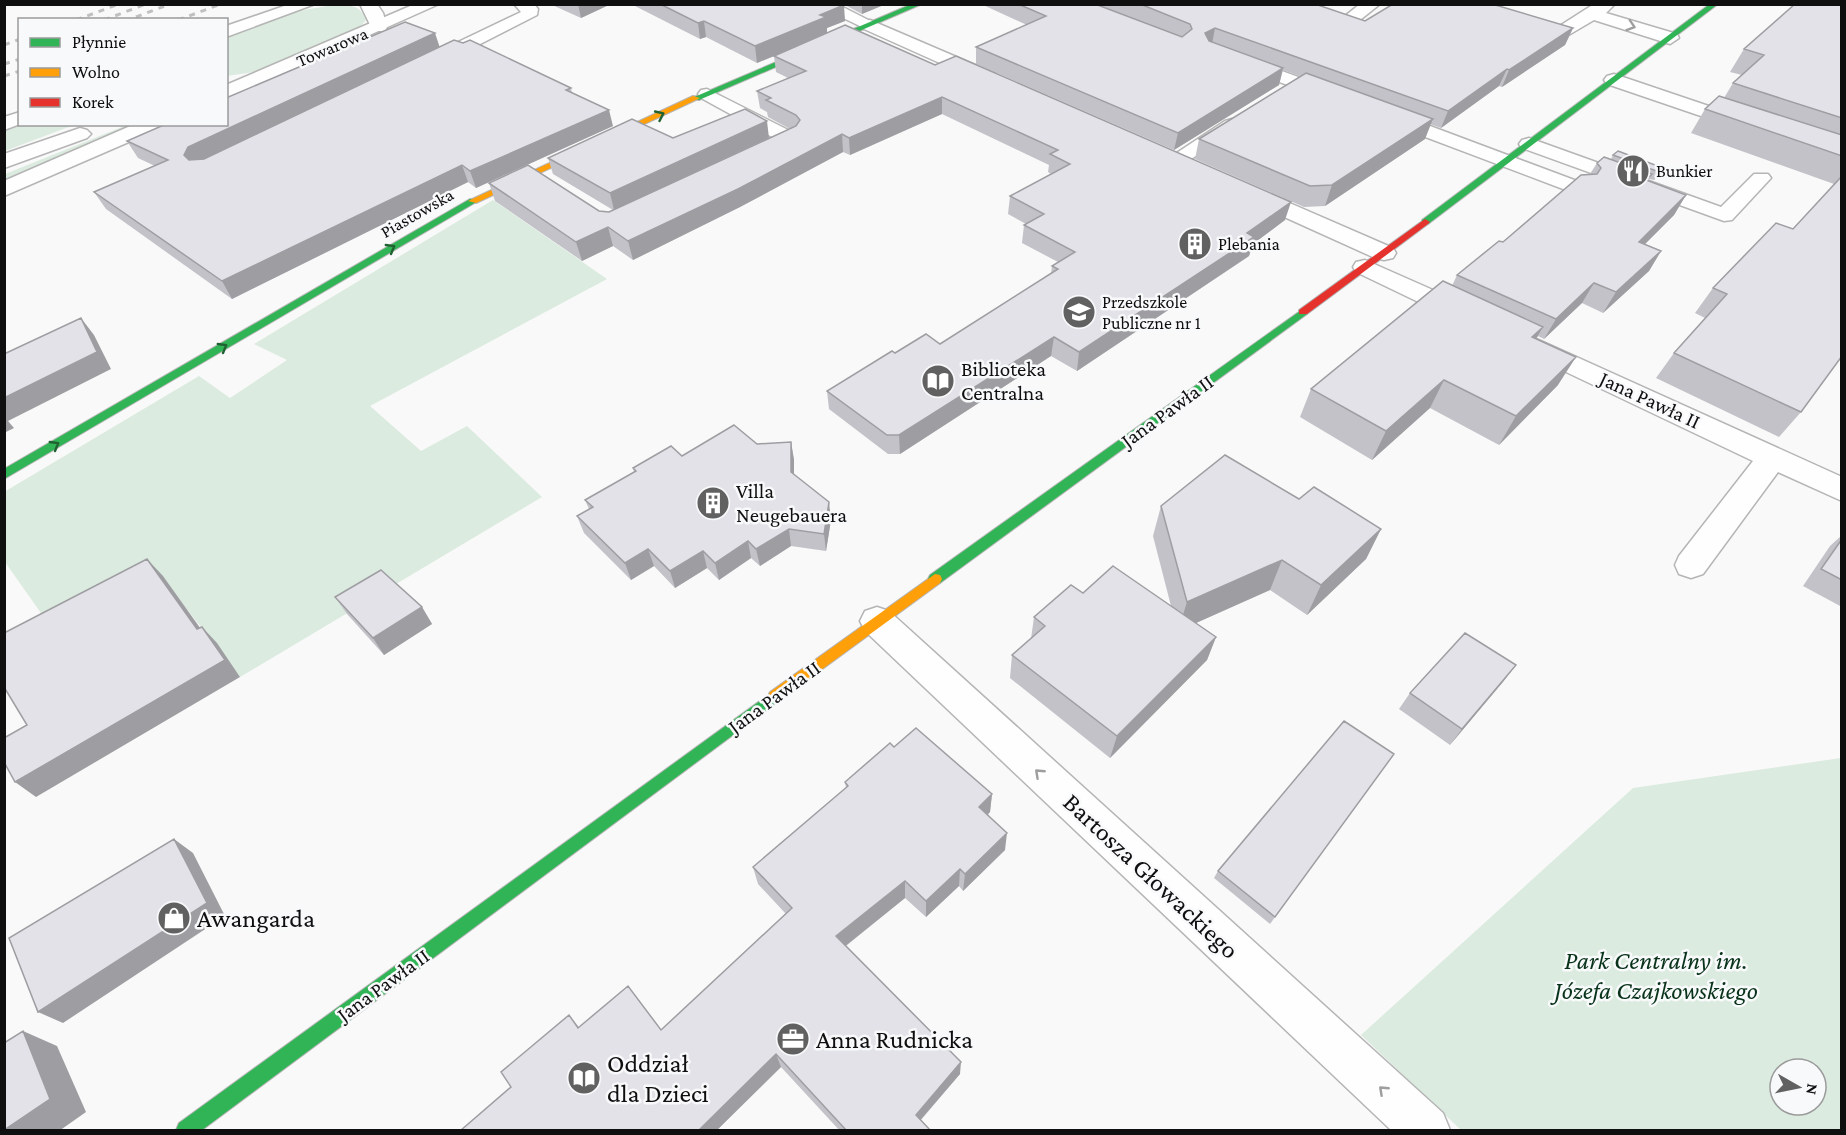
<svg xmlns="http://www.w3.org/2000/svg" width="1846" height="1135" viewBox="0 0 1846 1135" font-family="'Crimson Pro',serif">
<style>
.green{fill:#dbebdf;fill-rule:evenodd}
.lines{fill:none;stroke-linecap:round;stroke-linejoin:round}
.lane-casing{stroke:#b5b5b5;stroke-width:3}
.street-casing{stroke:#b5b5b5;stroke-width:3}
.fast-casing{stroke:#b5b5b5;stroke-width:2}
.slow-casing{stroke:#b5b5b5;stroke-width:2}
.jam-casing{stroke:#b5b5b5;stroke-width:2}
.lane{fill:#fefefe;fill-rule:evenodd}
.street{fill:#fefefe;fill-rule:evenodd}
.fast{fill:#30b455;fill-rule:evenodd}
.slow{fill:#ff9f0a;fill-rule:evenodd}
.jam{fill:#e5322d;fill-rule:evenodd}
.rail{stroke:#c0c0c1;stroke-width:3;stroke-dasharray:6 6;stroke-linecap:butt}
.wall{fill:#c2c2c8}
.shaded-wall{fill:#9e9ea2}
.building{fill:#e2e2e8;stroke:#9e9ea2;stroke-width:1.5}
.oneway{stroke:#9e9e9f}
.oneway2{stroke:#206232}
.labels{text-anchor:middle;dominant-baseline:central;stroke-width:5;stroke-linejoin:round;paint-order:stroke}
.far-street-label{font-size:18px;fill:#0f0f10;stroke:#f8f9fa}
.far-poi-label{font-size:18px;fill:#0f0f10;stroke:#f8f9fa;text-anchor:start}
.poi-label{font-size:21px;fill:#0f0f10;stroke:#f8f9fa;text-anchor:start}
.street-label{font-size:21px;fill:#0f0f10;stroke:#f8f9fa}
.near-street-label{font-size:26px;fill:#0f0f10;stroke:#f8f9fa}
.near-poi-label{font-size:26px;fill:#0f0f10;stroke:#f8f9fa;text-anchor:start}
.near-park-label{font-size:26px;font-style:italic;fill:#08331a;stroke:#f8f9fa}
</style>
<rect width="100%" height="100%" fill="#f9f9f9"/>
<path class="green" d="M338,4C352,6 361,6 366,20L357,31L267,70L227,76V37L282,14Z
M19,120L20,124L74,125L5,151L4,126Z
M127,125H139L5,182V174Z
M493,200L607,279L370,406L421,451L467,426L542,497L240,677L182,603L55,633L5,562L4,492L199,376L230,398L287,360L254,344Z
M1841,758V1130H1461L1361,1035L1633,788ZM1780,1069H1816V1105H1780Z"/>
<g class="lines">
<defs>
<path id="lane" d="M290,4H315L226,37V26Z
M360,4H377L383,13L387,27L385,31H373Z
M514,4H534L538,9L537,15L443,63H431L428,59L431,55L521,12Z
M814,4H837L878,25L870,30L864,28Z
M1243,57L1337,91L1340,95L1331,100L1325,99L1237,66L1234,62L1237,58Z
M707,89L796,134L799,138L770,155H756L753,151L774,138L701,98L698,94L701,90Z
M1390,111L1585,184L1588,188L1585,192H1571L1383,121L1381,117L1383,113Z
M20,112V124L4,130V117Z
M1232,119L1241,125L1239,129L1183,164H1169L1166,160L1225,121Z
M1529,138L1721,207L1754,174H1768L1771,178L1732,220L1724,221L1522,148L1519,144L1522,140Z"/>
<path id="street" d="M415,4H439L226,99V85Z
M1360,4H1380L1355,24H1343L1340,20Z
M1459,4H1486L1558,27L1594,4H1615L1606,13L1677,34L1679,38L1670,44L1594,20L1560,40L1461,8Z
M870,20L996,74L999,78L996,82H982L864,29L861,25L864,21Z
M1614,74L1753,121L1756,125L1753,129H1739L1607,84L1604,80L1607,76Z
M135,124H164L161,128L4,196V181Z
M80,128L87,130L91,134L87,138L4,168V154Z
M1248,185L1393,248L1396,253L1393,258L1384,260L1375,258L1240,197L1237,192L1240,187Z
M1365,260L1476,309L1480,315L1476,321L1467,323L1458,321L1356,272L1353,267L1356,262Z
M1530,336L1842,477V501L1778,472L1703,574L1691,578L1679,574L1675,565L1679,556L1753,461L1520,350L1517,344L1520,338Z
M877,607L889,611L1443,1113L1450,1130H1391L865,631L860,621L865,611Z"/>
<path id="fast" d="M912,4H922L699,100L692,98Z
M1710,4H1718L1428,224H1422V220Z
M470,199L478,201L4,479V469Z
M1303,309L1308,312L1307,314L940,583H930L928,579L930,575Z
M775,690L780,692L782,696L780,700L202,1130H176L179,1123Z"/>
<path id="slow" d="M693,96L700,98L476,203L468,201Z
M935,574L940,575L942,579L940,583L780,700L775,702L770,700L768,696L770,692Z"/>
<path id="jam" d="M1425,219L1430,222L1428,224L1307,314H1299V310Z"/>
</defs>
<use href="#lane" class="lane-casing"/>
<use href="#street" class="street-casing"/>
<use href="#fast" class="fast-casing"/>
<use href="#slow" class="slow-casing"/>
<use href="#jam" class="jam-casing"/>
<use href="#lane" class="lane"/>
<use href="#street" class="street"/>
<use href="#fast" class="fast"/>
<use href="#slow" class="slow"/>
<use href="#jam" class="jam"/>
<path class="rail" d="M136,17L170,4
M76,20L119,4
M104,20L146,4
M178,20L221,4
M4,45L20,39
M4,64L20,59
M4,76L20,71"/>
</g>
<path class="wall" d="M550,4H611L581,18Z
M631,4H842L845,21L827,28V33L1285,220L1253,244L1249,256L1077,371L1051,356L900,454H888L829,409L827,391L895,353L940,344L1051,274L1052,266L1058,262L1022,243L1024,225L1026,224L1008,214L1010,196L1051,174L1048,172L1049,165L942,114L850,155L843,152L740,207L633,260L613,246L582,261L495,201L489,183L599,211L609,212L613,210L553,174L548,158L673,138H769L790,129L768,117L767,112L760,108L757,91L788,78L776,72L774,56L757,63L706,37L700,39Z
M843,4H886L862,14Z
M981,4H1095L1120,14L1096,4H1315L1365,21L1573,28L1565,45L1502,87L1499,86L1441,128L1430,124L1425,139L1325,206L1304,207L1195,159L1199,139L1300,76L1283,70L1279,85L1174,150L976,64V47L1027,25Z
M1842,4V356L1801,412L1779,437L1656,378L1674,353L1705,318L1695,313L1713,288L1793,229L1834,184L1691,133L1705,109L1724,98L1733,83L1742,75L1730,72L1744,49Z
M440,47L571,88L572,93L613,126L476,188L468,182L232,299L106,209L94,192L155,166L138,158L127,141Z
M1613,155L1663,168L1658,176L1654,180L1649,179L1648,181L1686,195L1674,215L1645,244L1661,251L1649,271L1603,313L1582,303L1544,339L1538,336L1536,339L1558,385L1499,445L1430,408L1372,460L1300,417L1311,389L1452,286L1457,275L1503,242L1590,174L1597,163L1611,159Z
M791,442L794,460V474L831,520L826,551L791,546L760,566L751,558L719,580L707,568L675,588L654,566L631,580L584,533L577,516L589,509L585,500L634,472L633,468L757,444Z
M1299,499L1381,529L1366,559L1307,615L1270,590L1196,623L1216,637L1207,660L1110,758L1010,678L1012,655L1031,639L1034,617L1083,593L1171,606L1153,536L1161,506Z
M1842,535V607L1803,586L1830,546Z
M335,597L422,607L432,624L384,655L347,614Z
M1516,665L1450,745L1399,709L1410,693Z
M894,747L992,794L990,812L988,814L1005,850L963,891L959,886L926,917L905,898L846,946L960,1074L921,1120L931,1131H840L781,1067L716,1131H460L511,1087L569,1015L579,1027L661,1030L786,914L758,884L753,867L846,788L845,782Z
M1394,754L1270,924L1214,878L1218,871Z"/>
<path class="shaded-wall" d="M578,4H611L581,18Z
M862,4H886L862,14Z
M844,5L845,21L827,28V34L757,63L755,46L820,15Z
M704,21L706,37L700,39L698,23Z
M1215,28L1212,44L1201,50L1205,33Z
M1573,28L1565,45L1502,87L1509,70Z
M435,33L440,48L194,171L184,155L188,147Z
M1283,68L1279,85L1174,150L1178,133Z
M1507,69L1499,86L1441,128L1448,111Z
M942,97V114L850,155L849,138Z
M609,110L613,126L476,188L470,171Z
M1433,119L1425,139L1325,206L1332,185Z
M767,121L769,138L614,210L610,193Z
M842,134L843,152L740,207L633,260L628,241Z
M462,165L468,182L232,299L222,281Z
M1663,168L1658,176L1654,180L1659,172Z
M1686,195L1674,215L1627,262L1639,242Z
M1291,202L1285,220L1253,244L1249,256L1077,371L1079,352Z
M608,227L613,246L582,261L576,242Z
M1661,251L1649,271L1603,313L1616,292Z
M1594,283L1582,303L1544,339L1556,319Z
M81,318L94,335L111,369L8,421L14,428L4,433V398Z
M1543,327L1526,356L1532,337Z
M1054,337L1051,356L900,454L899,435Z
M1576,357L1558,385L1499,445L1516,416Z
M1444,380L1430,408L1372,460L1386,431Z
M791,442L794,460V489L791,472Z
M829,502L831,520L826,551L824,534Z
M789,529L791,546L760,566L756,549Z
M1381,529L1366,559L1307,615L1321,585Z
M748,541L751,558L719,580L715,563Z
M648,549L654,566L631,580L625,563Z
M703,551L707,568L675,588L670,571Z
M147,559L163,576L213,646L197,629Z
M1282,560L1270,590L1178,631L1187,602Z
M422,607L432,624L384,655L373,638Z
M202,627L217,643L240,677L36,797L15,782Z
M1216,637L1207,660L1110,758L1117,736Z
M1516,665L1503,682L1450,745L1462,729Z
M992,794L990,812L978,825L979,807Z
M1007,833L1005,850L963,891L965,874Z
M174,839L193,853L225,916L63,1023L38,1012Z
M960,869L959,886L926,917V901Z
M905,881V898L839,951L836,936Z
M23,1031L57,1046L86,1112L59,1131H4Z
M776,1054L781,1067L716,1131H698Z
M961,1062L960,1074L916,1125V1115Z"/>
<path class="building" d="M660,4H842L844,5L820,15L826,17L755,46L704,21L698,23Z
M1018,4H1095L1182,37L1192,29L1190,24L1140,4H1315L1365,21L1393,4H1492L1573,28L1509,70L1507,69L1448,111L1215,28L1205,33L1209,41L1283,68L1178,133L976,47L1046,16Z
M1795,4H1842V118L1733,83L1764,55L1744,49Z
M405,22L435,33L188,147L184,155L189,160L204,159L454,40L463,43L470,40L571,88L566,90L609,110L470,171L462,165L222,281L94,192L168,160L127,141L166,124H226V98Z
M845,25L935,65L956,56L1291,202L1247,233L1254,237L1079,352L1054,337L899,435H887L827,391L892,351L895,353L926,334L940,344L1058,269L1052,266L1075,252L1024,225L1044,214L1010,196L1070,164L1050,154L1058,150L942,97L849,138L842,134L738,189L628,241L608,227L576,242L489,183L528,165L599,211L609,212L796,126L800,120L796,115L766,100L771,98L757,91L806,71L774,56Z
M1306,73L1433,119L1332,185L1310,186L1199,139Z
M1719,96L1842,135V156L1705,109Z
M745,109L767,121L610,193L548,158L632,119L673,138Z
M1618,151L1663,168L1659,172L1613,155Z
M1604,157L1652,174L1646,180L1686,195L1639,242L1661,251L1616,292L1594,283L1556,319L1457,275L1499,241L1503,242L1581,175L1597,174L1601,168L1597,163Z
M1842,176V356L1801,412L1674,353L1727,294L1713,288L1776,223L1793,229Z
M1443,281L1543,327L1532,337L1576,357L1516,416L1444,380L1386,431L1311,389Z
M81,318L97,352L4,398V354Z
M734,425L757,444L791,442V472L829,502L824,534L789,529L756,549L748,541L715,563L703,551L670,571L648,549L625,563L577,516L593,507L585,500L636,471L633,468L671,446L682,456Z
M1225,455L1299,499L1314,487L1381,529L1321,585L1282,560L1187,602L1161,506Z
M1842,539V580L1821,569Z
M147,559L197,629L202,627L225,660L15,782L4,762V738L27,725L4,687V633Z
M1113,566L1216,637L1117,736L1012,655L1045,626L1034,617L1071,585L1083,593Z
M381,570L422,607L373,638L335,597Z
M1465,633L1516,665L1462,729L1410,693Z
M1344,721L1394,754L1275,917L1218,871Z
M916,728L992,794L979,807L1007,833L965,874L960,869L926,901L905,881L836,936L961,1062L916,1115L931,1131H847L776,1054L698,1131H460L511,1087L501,1072L569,1015L578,1028L628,986L661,1030L792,908L753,867L848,786L845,782L890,743L894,747Z
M174,839L207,903L38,1012L9,938Z
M23,1031L50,1099L4,1130V1043Z"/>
<defs><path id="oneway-chevron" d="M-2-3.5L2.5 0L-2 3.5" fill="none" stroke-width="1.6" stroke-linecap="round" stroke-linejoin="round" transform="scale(1.5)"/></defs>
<g class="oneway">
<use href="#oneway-chevron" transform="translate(1631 26) rotate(18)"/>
<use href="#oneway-chevron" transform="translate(1039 773) rotate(-137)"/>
<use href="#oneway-chevron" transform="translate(1383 1090) rotate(-137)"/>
</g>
<g class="oneway2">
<use href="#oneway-chevron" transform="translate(660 115) rotate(-25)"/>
<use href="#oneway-chevron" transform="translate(391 248) rotate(-30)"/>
<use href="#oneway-chevron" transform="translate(223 347) rotate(-30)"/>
<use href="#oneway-chevron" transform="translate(55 445) rotate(-30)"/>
</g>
<defs>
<symbol id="restaurant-disc" viewBox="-11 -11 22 22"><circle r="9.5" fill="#616162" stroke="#f8f9fa"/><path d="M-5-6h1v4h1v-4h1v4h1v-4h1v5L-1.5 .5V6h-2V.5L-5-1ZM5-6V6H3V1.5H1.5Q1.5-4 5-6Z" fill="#fff"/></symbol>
<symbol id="building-disc" viewBox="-11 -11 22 22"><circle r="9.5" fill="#616162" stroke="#f8f9fa"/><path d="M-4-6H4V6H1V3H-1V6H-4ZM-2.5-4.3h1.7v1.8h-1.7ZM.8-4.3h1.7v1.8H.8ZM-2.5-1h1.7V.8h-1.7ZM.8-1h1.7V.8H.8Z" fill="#fff"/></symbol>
<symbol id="school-disc" viewBox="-11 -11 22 22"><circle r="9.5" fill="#616162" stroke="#f8f9fa"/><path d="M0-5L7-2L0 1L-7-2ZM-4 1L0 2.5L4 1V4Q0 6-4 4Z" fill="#fff"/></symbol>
<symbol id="library-disc" viewBox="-11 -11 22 22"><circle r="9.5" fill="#616162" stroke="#f8f9fa"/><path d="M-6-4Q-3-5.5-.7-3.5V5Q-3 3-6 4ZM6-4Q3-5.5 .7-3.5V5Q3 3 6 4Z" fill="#fff"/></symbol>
<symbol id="shop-disc" viewBox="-11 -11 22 22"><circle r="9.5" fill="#616162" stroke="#f8f9fa"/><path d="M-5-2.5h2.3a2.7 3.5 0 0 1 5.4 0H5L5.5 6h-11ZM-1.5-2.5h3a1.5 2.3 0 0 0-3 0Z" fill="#fff"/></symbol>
<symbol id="office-disc" viewBox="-11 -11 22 22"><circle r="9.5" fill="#616162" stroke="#f8f9fa"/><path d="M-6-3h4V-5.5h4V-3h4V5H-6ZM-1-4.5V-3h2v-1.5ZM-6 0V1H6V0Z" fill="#fff"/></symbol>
</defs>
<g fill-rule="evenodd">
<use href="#restaurant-disc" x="1614" y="152" width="38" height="38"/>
<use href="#building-disc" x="1176" y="225" width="38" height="38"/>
<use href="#school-disc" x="1060" y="293" width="38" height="38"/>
<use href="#library-disc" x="919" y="362" width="38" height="38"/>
<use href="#building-disc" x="694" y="484" width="38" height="38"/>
<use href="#shop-disc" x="155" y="899" width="38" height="38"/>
<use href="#office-disc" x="774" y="1020" width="38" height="38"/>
<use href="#library-disc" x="565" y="1059" width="38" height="38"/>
</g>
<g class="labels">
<g class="far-street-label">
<text transform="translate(332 47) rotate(-23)">Towarowa</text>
<text transform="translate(417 213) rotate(-30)">Piastowska</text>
</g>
<g class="far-poi-label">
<text x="1656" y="171">Bunkier</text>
<text x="1218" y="244">Plebania</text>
<text x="1102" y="302">Przedszkole<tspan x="1102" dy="21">Publiczne nr 1</tspan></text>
</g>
<g class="poi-label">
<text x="961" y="369">Biblioteka<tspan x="961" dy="24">Centralna</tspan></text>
<text x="736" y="491">Villa<tspan x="736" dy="24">Neugebauera</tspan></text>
</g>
<g class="street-label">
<text transform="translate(1650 400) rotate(25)">Jana Pawła II</text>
<text transform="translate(1167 411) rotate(-36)">Jana Pawła II</text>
<text transform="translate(774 697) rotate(-36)">Jana Pawła II</text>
<text transform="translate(383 985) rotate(-36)">Jana Pawła II</text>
</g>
<g class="near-street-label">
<text transform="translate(1151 876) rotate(43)">Bartosza Głowackiego</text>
</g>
<g class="near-poi-label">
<text x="197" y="918">Awangarda</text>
<text x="816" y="1039">Anna Rudnicka</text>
<text x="607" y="1063">Oddział<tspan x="607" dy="30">dla Dzieci</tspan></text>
</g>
<g class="near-park-label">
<text x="1656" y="960">Park Centralny im.<tspan x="1656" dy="30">Józefa Czajkowskiego</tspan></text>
</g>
</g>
<rect width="1846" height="1135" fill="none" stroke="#0f0f10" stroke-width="12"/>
<rect x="18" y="18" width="210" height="108" fill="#f8f9fa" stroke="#9b9b9c" stroke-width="1.5"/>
<rect x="30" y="38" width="30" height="9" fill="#30b455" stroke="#9b9b9c" stroke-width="1.5"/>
<text x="72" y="48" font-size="18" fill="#0f0f10">Płynnie</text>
<rect x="30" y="68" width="30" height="9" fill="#ff9f0a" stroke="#9b9b9c" stroke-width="1.5"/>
<text x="72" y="78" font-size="18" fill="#0f0f10">Wolno</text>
<rect x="30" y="98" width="30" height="9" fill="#e5322d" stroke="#9b9b9c" stroke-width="1.5"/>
<text x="72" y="108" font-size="18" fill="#0f0f10">Korek</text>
<g transform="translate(1798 1087) rotate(99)"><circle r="28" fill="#f8f9fa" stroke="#9b9b9c" stroke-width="1.5"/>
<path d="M0-4.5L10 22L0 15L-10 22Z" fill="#616162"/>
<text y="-9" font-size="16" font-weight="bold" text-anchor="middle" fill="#0f0f10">N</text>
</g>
</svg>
